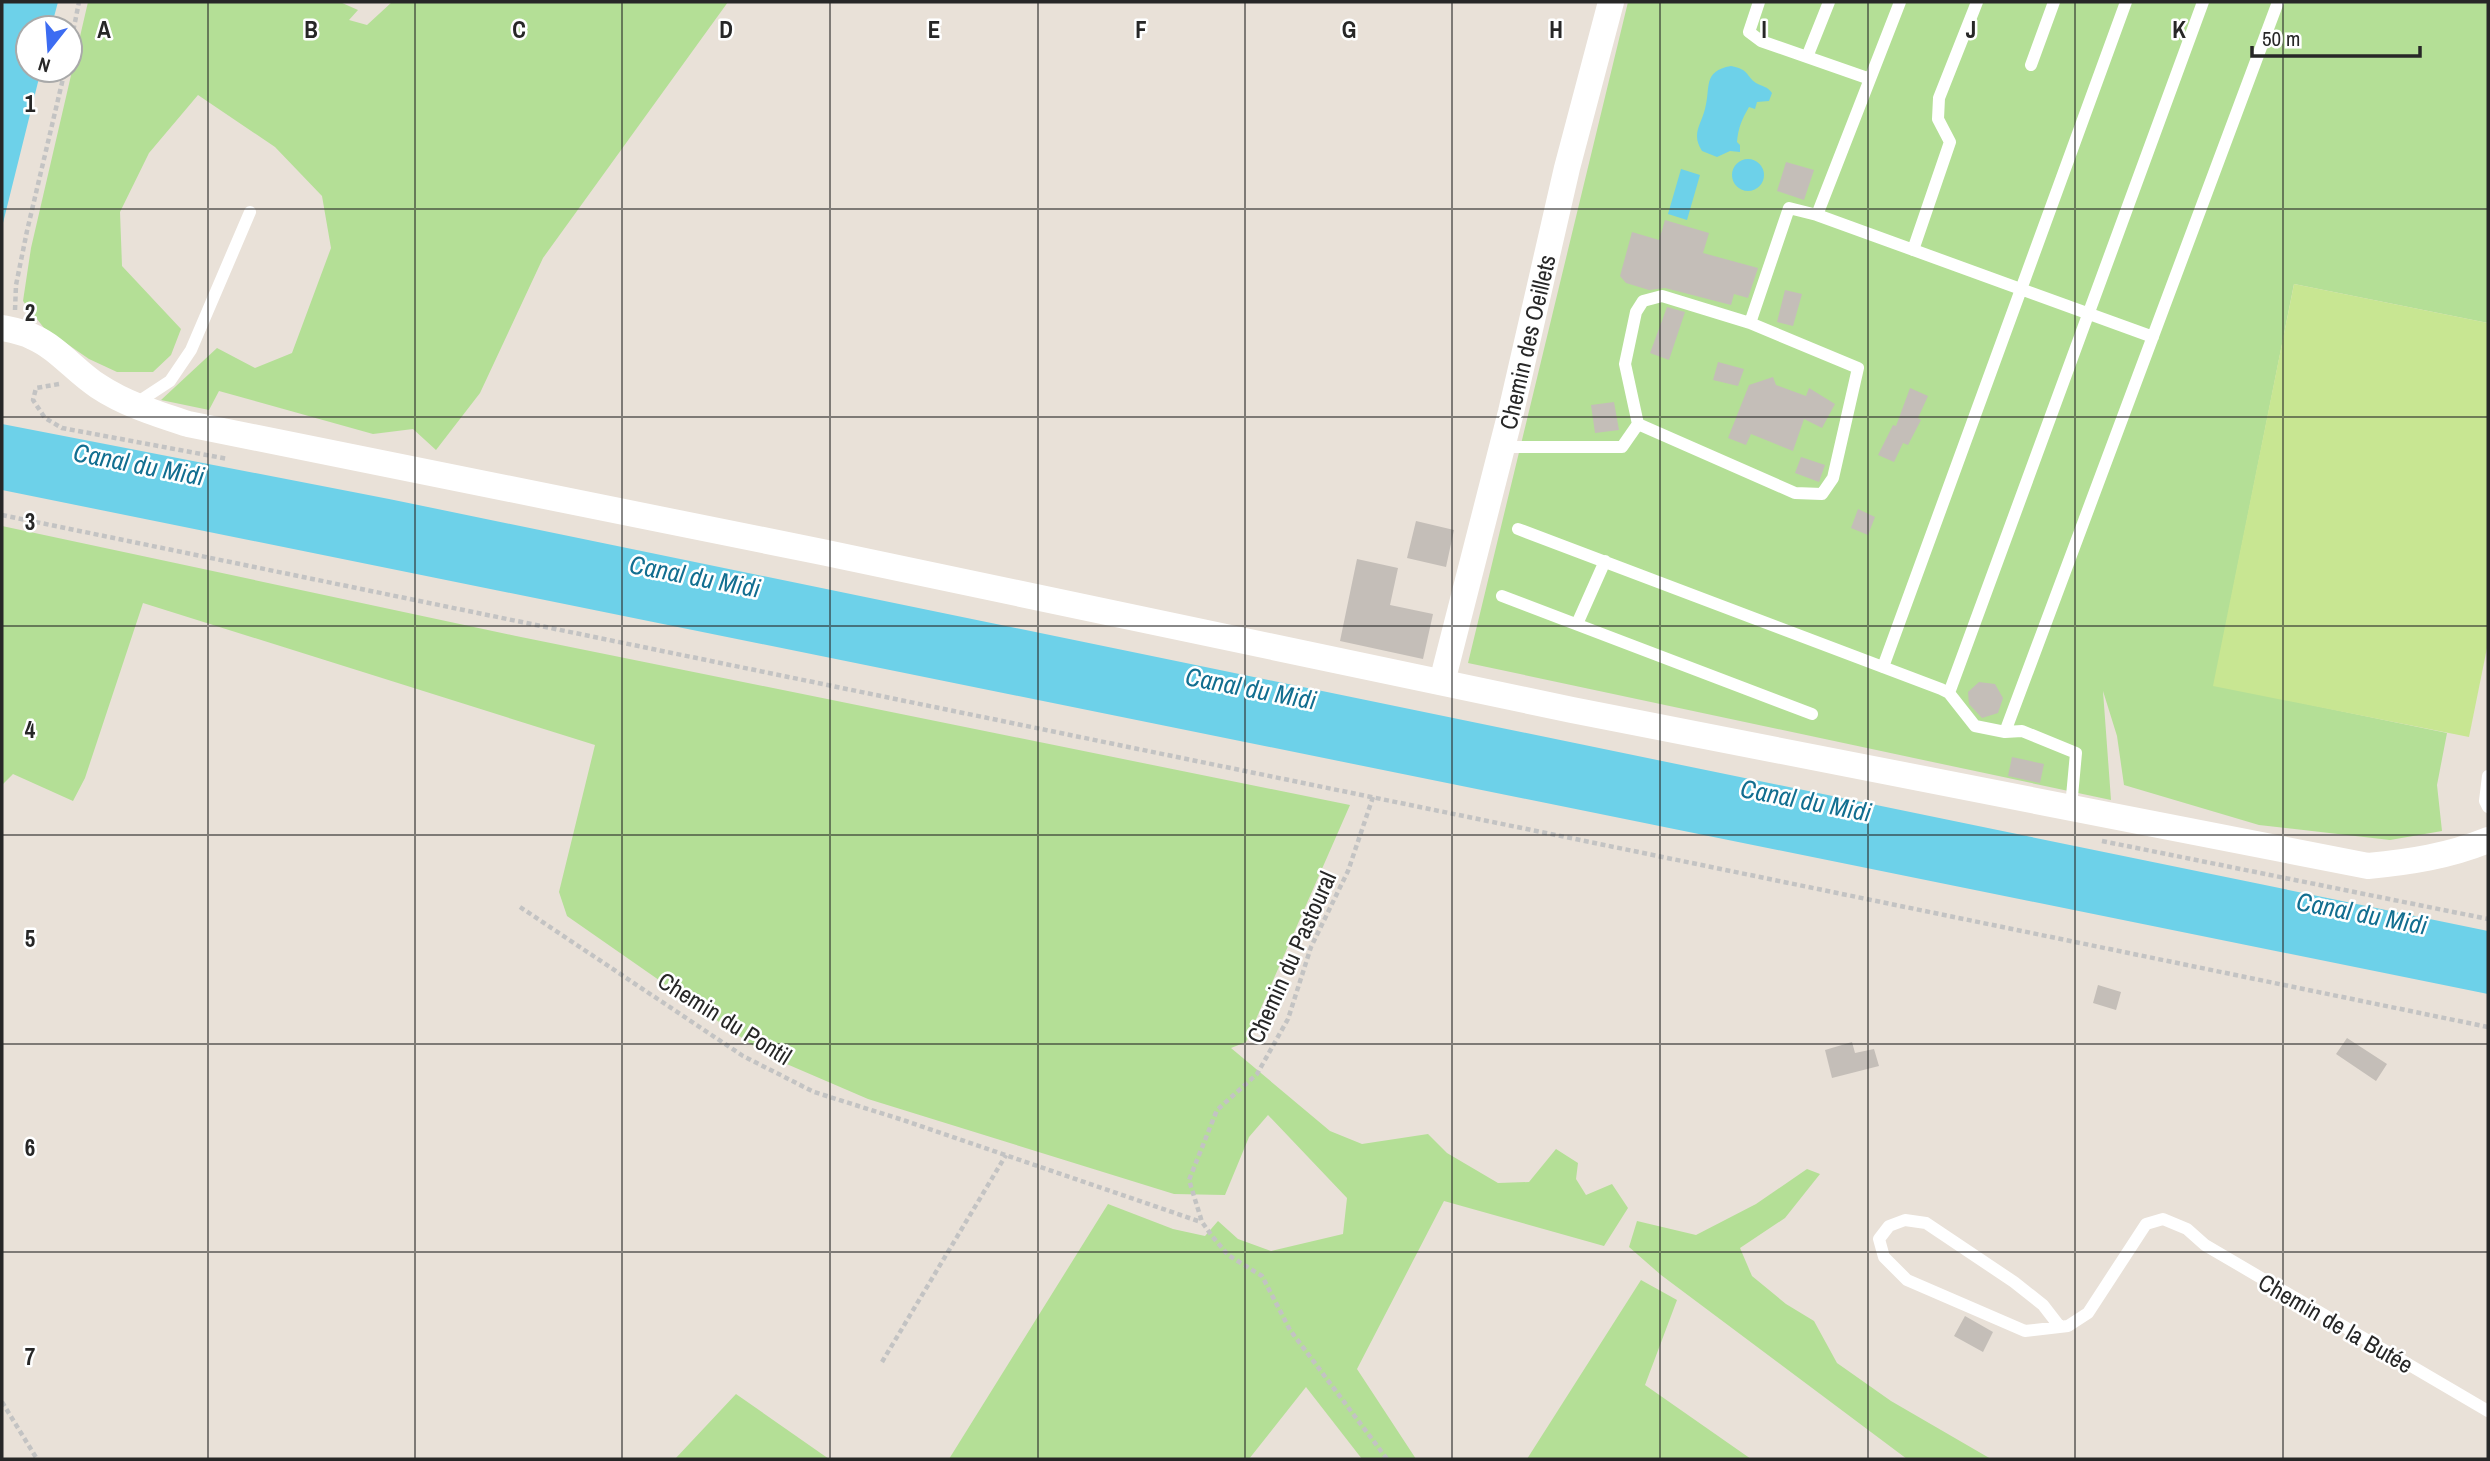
<svg xmlns="http://www.w3.org/2000/svg" width="2490" height="1461" viewBox="0 0 2490 1461" font-family="'Archivo Narrow',sans-serif">
<style>
.green{fill:#b4df96}
.pitch{fill:#c8e692}
.water{fill:#6dd1e9}
.building{fill:#c4beb8}
.lines{fill:none;stroke-linecap:round;stroke-linejoin:round}
.path{stroke:#c3c3c3;stroke-width:4.5;stroke-dasharray:5 3.5;stroke-linecap:butt}
.service{stroke:#fff;stroke-width:12}
.minor{stroke:#fff;stroke-width:26}
.grid{fill:none;stroke:#272727;stroke-width:2;stroke-opacity:0.55}
.labels{text-anchor:middle;dominant-baseline:central;stroke-width:5;stroke-linejoin:round;paint-order:stroke}
.street-label{font-size:24px;fill:#272727;stroke:#fff}
.water-label{font-size:26px;font-style:italic;fill:#126e90;stroke:#fff}
.grid-label{font-size:23px;text-anchor:middle;font-weight:bold;fill:#272727;stroke:#fff;stroke-width:5;stroke-linejoin:round;paint-order:stroke}
</style>
<rect width="100%" height="100%" fill="#e9e1d8"/>
<path class="green" d="M88,2H340L358,10L349,20L367,25L392,2H728L543,258L480,393L436,450L413,429L373,434L219,391L209,410L161,400L217,348L255,368L292,353L331,248L322,196L275,147L198,95L149,153L120,212L122,266L181,329L171,355L153,372H117L89,359L44,328L23,301L31,248Z
M1628,2H2488V323L2294,284L2214,685L2447,733L2437,785L2442,831L2390,840L2259,825L2124,785L2117,736L2103,691L2111,800L1468,663Z
M2,526L516,636L1350,805L1246,1042L1231,1048L1330,1131L1362,1144L1428,1134L1447,1153L1498,1183L1529,1182L1556,1149L1578,1163L1576,1179L1586,1195L1612,1184L1628,1208L1604,1246L1444,1201L1357,1369L1416,1459H1362L1306,1387L1249,1459H949L1108,1204L1173,1229L1205,1236L1218,1221L1238,1239L1271,1251L1343,1234L1347,1198L1268,1115L1249,1137L1225,1195L1174,1194L868,1099L768,1056L567,916L559,892L595,745L143,603L85,778L73,801L13,774L2,785Z
M1807,1169L1820,1174L1785,1218L1740,1248L1752,1276L1786,1304L1814,1321L1837,1363L1891,1401L1991,1459H1907L1661,1275L1629,1247L1637,1221L1696,1235L1756,1204Z
M1641,1280L1677,1300L1645,1385L1751,1459H1527Z
M736,1394L829,1459H675Z"/>
<path class="pitch" d="M2294,284L2488,323V643L2469,737L2213,686Z"/>
<path class="water" d="M2,2H58L51,28H28V70H41L2,227Z
M1731,66C1750,70 1745,75 1756,83C1763,87 1767,86 1772,93L1769,101L1757,102L1755,109L1749,107C1742,119 1738,128 1737,142L1740,145V152L1730,151L1717,157L1702,151C1691,134 1701,125 1705,109C1711,88 1702,71 1731,66Z
M1732 175a16 16 0 1 1 32 0a16 16 0 1 1-32 0Z
M1681,169L1700,175L1687,220L1668,214Z
M2,424L389,499L2488,931V994L2,490Z"/>
<path class="building" d="M1786,162L1814,170L1804,200L1777,191Z
M1665,220L1709,233L1703,253L1758,268L1748,298L1734,294L1731,305L1665,288L1649,290L1626,283L1620,276L1632,232L1659,240Z
M1785,290L1802,294L1793,326L1777,322Z
M1667,307L1685,312L1669,360L1650,353Z
M1718,362L1744,369L1738,386L1713,380Z
M1773,377L1776,385L1806,396L1809,388L1835,404L1822,428L1804,419L1793,451L1751,434L1746,445L1728,438L1749,385Z
M1910,388L1928,396L1918,418L1921,420L1908,445L1903,443L1894,462L1878,455L1893,425L1896,426Z
M1614,402L1619,430L1595,433L1591,405Z
M1801,457L1825,465L1819,482L1795,473Z
M1858,509L1875,517L1868,535L1851,528Z
M1416,521L1454,530L1446,567L1407,558Z
M1357,559L1398,568L1390,605L1433,614L1423,659L1340,641Z
M1979,682L1995,684L2003,698L1998,713L1982,718L1969,704L1968,692Z
M2012,757L2044,764L2040,783L2008,776Z
M2098,985L2121,992L2116,1010L2093,1003Z
M2347,1038L2387,1064L2376,1081L2336,1054Z
M1852,1042L1855,1053L1874,1049L1879,1066L1832,1078L1825,1050Z
M1965,1316L1993,1332L1983,1352L1954,1336Z"/>
<g class="lines">
<path class="path" d="M70,47L79,2
M15,310L16,285L27,231L65,70
M59,384L36,388L33,400L45,418L62,428L228,459
M2,515L2488,1027
M1373,797L1348,871L1311,947L1288,1019L1257,1074L1217,1110L1189,1180L1202,1222L1212,1236L1228,1255L1262,1276L1290,1330L1387,1459
M2102,841L2488,919
M520,907L743,1056L814,1092L906,1121L1201,1222
M882,1362L1006,1155
M2,1402L37,1459"/>
<path class="service" d="M1759,2L1749,32L1761,41L1870,79
M1807,57L1829,2
M2031,65L2054,2
M1817,215L2153,337
M1913,250L1950,142L1938,119L1939,98L1977,2
M1750,323L1789,208L1817,215L1900,2
M135,404L170,381L191,350L250,212
M1502,447H1622L1638,424L1795,493L1822,494L1833,478L1858,368L1750,323L1662,296L1643,301L1636,312L1625,364L1638,424
M1518,529L1941,689L1949,693L1975,726L2005,732L2022,731L2076,753L2071,807
M1502,596L1812,714
M1577,624L1605,561
M1883,667L2126,2
M1949,693L2203,2
M2005,732L2278,2
M2488,776L2485,801L2488,807
M2060,1327L2043,1305L2014,1282L1926,1223L1905,1220L1889,1226L1879,1239L1884,1257L1907,1280L2025,1331L2068,1326L2088,1313L2146,1224L2163,1219L2187,1229L2205,1245L2488,1411"/>
<path class="minor" d="M2,328C12,330 23,332 33,337C58,348 75,371 98,386C125,404 157,414 188,424L822,552L1572,710L2368,866C2410,862 2449,856 2488,840
M1442,682L1511,412L1567,168L1611,2"/>
</g>
<path class="grid" d="M208,2V1459M415,2V1459M622,2V1459M830,2V1459M1038,2V1459M1245,2V1459M1452,2V1459M1660,2V1459M1868,2V1459M2075,2V1459M2283,2V1459M2,209H2488M2,417H2488M2,626H2488M2,835H2488M2,1044H2488M2,1252H2488"/>
<g class="labels">
<g class="street-label">
<text transform="translate(1527 342) rotate(-77)">Chemin des Oeillets</text>
<text transform="translate(1291 957) rotate(-66)">Chemin du Pastoural</text>
<text transform="translate(725 1018) rotate(32)">Chemin du Pontil</text>
<text transform="translate(2336 1323) rotate(30)">Chemin de la Butée</text>
</g>
<g class="water-label">
<text transform="translate(139 464) rotate(11)">Canal du Midi</text>
<text transform="translate(695 576) rotate(11)">Canal du Midi</text>
<text transform="translate(1251 688) rotate(11)">Canal du Midi</text>
<text transform="translate(1806 800) rotate(11)">Canal du Midi</text>
<text transform="translate(2362 913) rotate(11)">Canal du Midi</text>
</g>
</g>
<g class="grid-label">
<text x="104" y="38">A</text>
<text x="311" y="38">B</text>
<text x="519" y="38">C</text>
<text x="726" y="38">D</text>
<text x="934" y="38">E</text>
<text x="1141" y="38">F</text>
<text x="1349" y="38">G</text>
<text x="1556" y="38">H</text>
<text x="1764" y="38">I</text>
<text x="1971" y="38">J</text>
<text x="2179" y="38">K</text>
<text x="30" y="112">1</text>
<text x="30" y="321">2</text>
<text x="30" y="530">3</text>
<text x="30" y="738">4</text>
<text x="30" y="947">5</text>
<text x="30" y="1156">6</text>
<text x="30" y="1365">7</text>
</g>
<rect width="2490" height="1461" fill="none" stroke="#272727" stroke-width="7"/>
<g transform="translate(49 49) rotate(197)"><circle r="33" fill="#ffffff" stroke="#a9a9a9" stroke-width="2"/>
<path d="M0-5L12 26L0 18L-12 26Z" fill="#3c6cf2"/>
<text y="-10" font-size="19" font-weight="bold" text-anchor="middle" fill="#272727">N</text>
</g>
<path d="M2252 46v10h168v-10" fill="none" stroke="#272727" stroke-width="3.5"/>
<text x="2262" y="46" font-size="21" fill="#272727" stroke="#ffffff" stroke-width="5" paint-order="stroke">50 m</text>
</svg>
